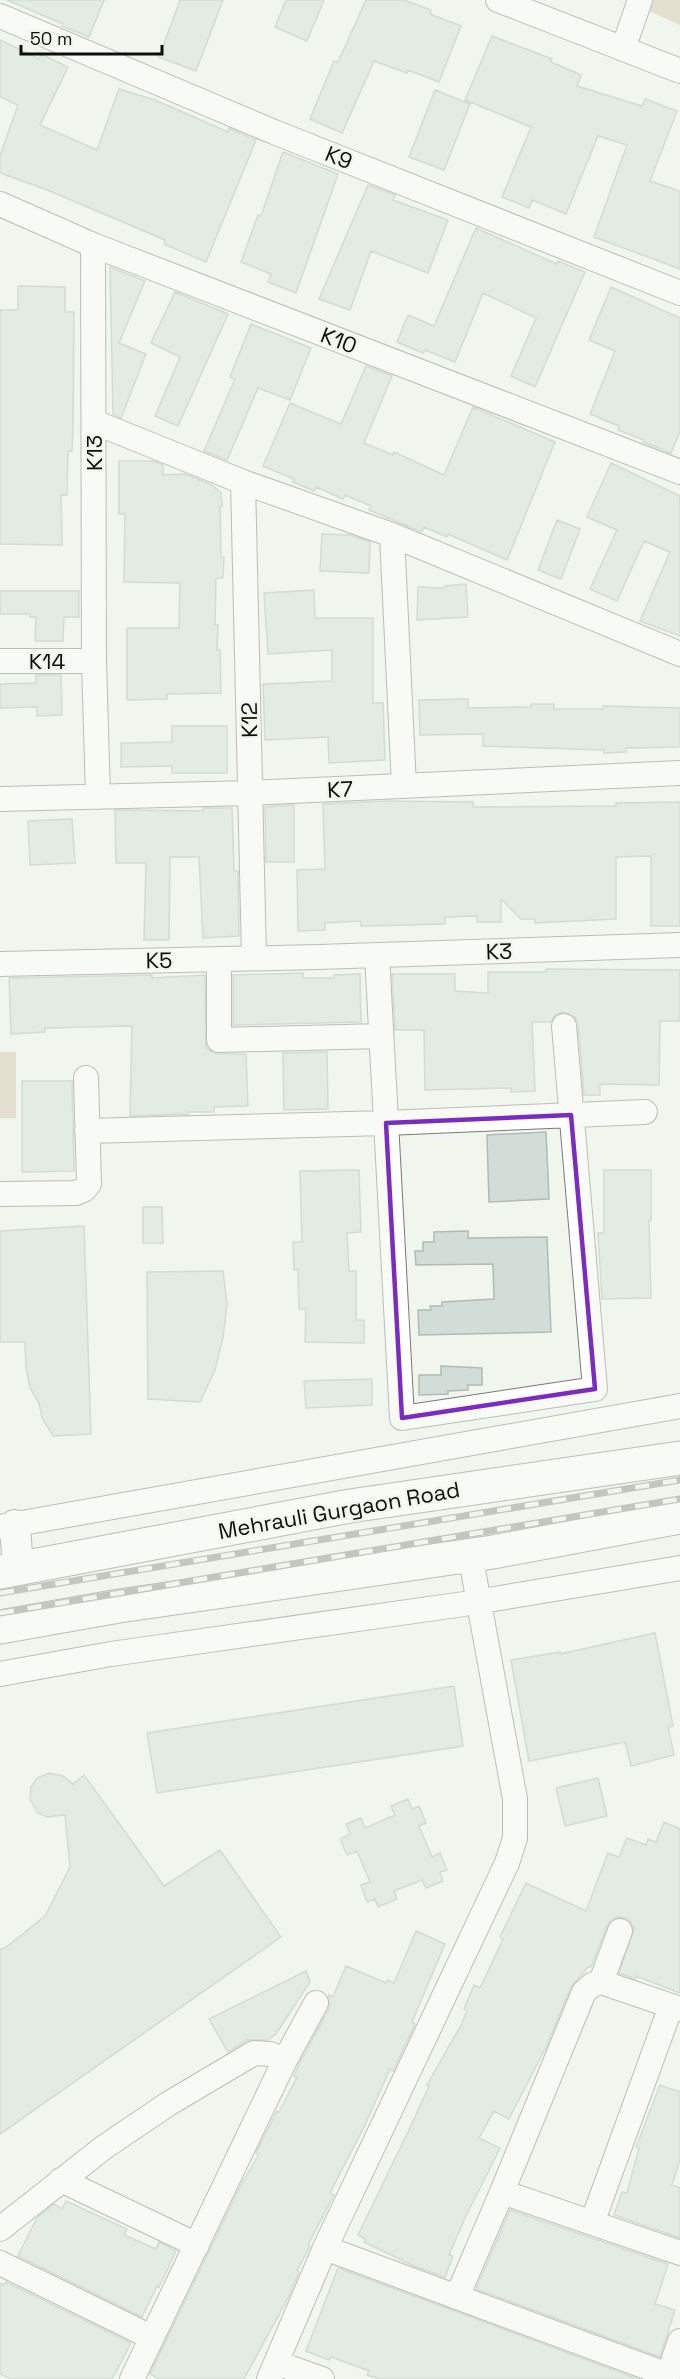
<svg xmlns="http://www.w3.org/2000/svg" width="680" height="2379" viewBox="0 0 680 2379" font-family="'Space Grotesk',sans-serif">
<style>
.green{fill:#d5c6ab}
.building{fill:#d3ddd7;stroke:#b1bab4;stroke-width:1.5}
.lines{fill:none;stroke-linecap:round;stroke-linejoin:round}
.minor-casing{stroke:#767b74;stroke-width:26}
.major-casing{stroke:#767b74;stroke-width:32}
.highway-casing{stroke:#767b74;stroke-width:35}
.minor{stroke:#fff;stroke-width:24}
.major{stroke:#fff;stroke-width:30}
.highway{stroke:#fff;stroke-width:33}
.rail-casing{stroke:#888c86;stroke-width:7}
.rail{stroke:#f0f6ed;stroke-width:4.5;stroke-dasharray:14;stroke-linecap:butt}
.marked{fill:none;stroke:#7b2cbf;stroke-width:4.5;stroke-linejoin:round}
.labels{text-anchor:middle;dominant-baseline:central;stroke-width:4.5;stroke-linejoin:round;paint-order:stroke}
.street-label{font-size:22px;fill:#0d0f0c;stroke:#f0f6ed}
</style>
<rect width="100%" height="100%" fill="#f0f6ed"/>
<path class="green" d="M650,0H680V25L647,10Z
M0,1052H16V1118H0Z"/>
<path class="building" d="M7,0H104L89,37L62,26L63,24Z
M180,0H223L196,71L159,57Z
M286,0H324L307,41L275,27Z
M366,0H404L431,10L430,14L461,26L439,82L408,70L407,73L374,61L342,133L310,119L334,61L338,62Z
M492,36L552,59L551,62L581,75L577,86L642,106L645,99L677,111L650,181L680,191V269L594,237L627,145L598,136L566,214L532,200L529,208L502,197L531,127L465,100Z
M0,40L39,59L41,54L68,67L40,125L97,150L119,89L155,100L228,132L229,128L256,140L206,262L164,244L165,240L50,191L0,173V156L18,105L0,97Z
M435,90L470,104L444,170L409,157Z
M283,152L338,174L296,293L268,282L271,274L241,262L258,215L261,216Z
M368,185L395,195L393,200L448,220L428,273L371,251L350,310L319,299Z
M476,228L557,264L558,261L585,272L535,387L511,376L536,318L483,293L455,362L425,350L423,353L397,342L408,315L434,326Z
M110,267L145,281L119,343L146,354L121,418L113,414Z
M18,286L65,287V312H74L73,428L72,451H68L67,495H61L62,545L0,544V310H18Z
M611,287L680,318V431L671,453L643,442L644,440L618,430L619,426L590,414L615,351L589,340Z
M175,292L228,314L178,426L155,416L180,357L151,343Z
M251,324L311,348L290,400L258,388L227,460L204,451L235,379L230,377Z
M366,366L392,376L364,443L393,455L394,452L444,475L473,407L555,442L507,560L448,534L447,537L424,527L422,532L369,510L371,506L345,495L343,499L316,487L314,491L293,482L294,479L263,466L290,403L341,424Z
M119,461H153L163,465V475L185,474L212,485L221,493L222,506H220L221,557H224L223,578H216L215,625H218L217,650H220L221,693L167,694V699L127,700V628H179L180,583L124,582L125,514H119Z
M611,463L680,496V636L640,621L670,552L644,541L617,601L590,589L617,530L587,517Z
M557,520L580,529L561,579L538,570Z
M322,534L350,535L370,542L369,573L320,571Z
M466,584L468,617L417,620L418,587L445,588V586Z
M314,590L315,618H373V703H383L385,760L329,763L328,737L265,740L263,684L332,681V650L268,654L264,593Z
M0,591H79V617H64L63,641H35L36,617H30V614H0Z
M36,675H61L62,715L37,716V707L0,708V684L36,683Z
M468,699V708L531,707V704H554V709H603V706L680,708V747L626,748V752L604,753V750L483,746V734L420,735L419,700Z
M172,726H227V773H172V766L121,767V743L172,742Z
M385,801L473,802V807L616,806V803L680,802V926H651V856L616,857V919L535,923V919H521L501,899V922H477V916L445,917V924L361,926L360,921L325,923V930L298,931L297,870L325,869L323,804Z
M294,805V862H266L265,807Z
M203,808H232L234,871H238L239,936L203,938L199,857H170L169,940H144L146,863H116L115,810L203,811Z
M72,819L75,863L30,865L28,821Z
M546,969L680,970V1021H660L659,1085L600,1084V1095H584L578,1024L575,1017L563,1012L555,1015L551,1022H532L535,1091L511,1092V1088L425,1090L424,1030H395L392,974H455V991L488,993V972H546Z
M303,973V978H334V975L360,974L361,1022L233,1025V975Z
M152,975V978L205,975L206,1047L212,1052L219,1054H246L248,1106L214,1107V1112H188V1114L130,1116L132,1026L45,1028V1032L11,1034L9,978Z
M327,1052L328,1109L284,1110L283,1053Z
M22,1081H72L74,1171L22,1172Z
M546,1132L549,1199L489,1202L487,1135Z
M359,1170L361,1232L347,1233L349,1271H356V1320H364V1343L305,1342L306,1309H299L298,1269L294,1270L293,1242H302L300,1171Z
M604,1170H651V1221H649L651,1298L602,1299L598,1233H604Z
M143,1207H162L163,1243H143Z
M84,1226L91,1434L53,1436L42,1418L39,1403L30,1388L26,1367L25,1342H0V1231Z
M468,1231V1238L547,1237L551,1332L419,1335L418,1310H431L430,1306H442V1302L494,1299L493,1264L416,1265L415,1251H423V1242H434V1232Z
M223,1271L227,1304L223,1337L215,1370L200,1402L148,1399L147,1272Z
M441,1366L482,1368V1385H468V1390L448,1391V1394L419,1395V1375H441Z
M372,1379V1405L306,1408L304,1381Z
M655,1633L673,1726L668,1727L674,1755L631,1766L625,1742L529,1761L511,1660L560,1652V1654Z
M454,1686L463,1746L157,1793L147,1733Z
M49,1773L63,1776L73,1784L84,1775L164,1886L220,1850L281,1937L0,2134V1949L5,1948L45,1916L70,1867L65,1815L47,1817L38,1813L30,1799L31,1787L37,1778Z
M598,1778L607,1816L565,1826L556,1788Z
M408,1799L412,1809L419,1806L426,1823L419,1826L432,1857L440,1853L447,1870L440,1872L443,1881L426,1888L422,1880L394,1891L397,1899L378,1907L375,1899L367,1902L361,1885L370,1882L357,1851L347,1855L340,1839L350,1834L346,1824L361,1818L365,1828L395,1815L391,1806Z
M664,1822L680,1829V1993L636,1976L635,1979L619,1973L634,1929L631,1922L626,1918L618,1917L611,1920L607,1926L591,1967H588L571,1987L547,2045L509,2119L494,2111L479,2138L500,2148L465,2218L449,2255L453,2256L445,2277L414,2266L364,2242L365,2239L358,2235L408,2132L429,2086L427,2085L461,2025L467,2011L464,2009L474,1985L480,1988L503,1939L500,1937L526,1883L586,1911L608,1853L619,1857L627,1838L646,1845L648,1839L656,1842Z
M416,1931L445,1944L412,2022L415,2024L393,2071L390,2069L364,2127L330,2193L334,2195L308,2245L310,2246L297,2271L299,2272L288,2298L244,2379H159L150,2374L241,2185L259,2154L256,2153L277,2111L279,2112L297,2077L294,2076L299,2064L329,2009V1995L333,1997L346,1966L386,1983L387,1980L394,1983Z
M306,1971L310,1982L276,2034L268,2040H247L228,2052L209,2019Z
M660,2085L680,2092V2159L672,2185L680,2188V2238L614,2215L622,2192L627,2193L639,2148L636,2147Z
M66,2201L127,2229L124,2235L156,2249L159,2242L176,2251L159,2287L157,2286L142,2317L18,2256L37,2218L54,2204L62,2209Z
M510,2210L668,2264L655,2304L675,2310L660,2357L476,2289Z
M338,2268L452,2310L638,2379H379L367,2375L369,2371L331,2357L329,2360L306,2351Z
M6,2282L131,2343L112,2379H11L0,2374V2283L4,2285Z"/>
<g class="lines">
<defs>
<path id="minor" d="M498,0L680,71
M0,16L274,132L680,293
M623,49L640,0
M0,204L93,245L680,472
M93,245L94,661L98,797
M94,422L243,482L392,535L680,654
M243,482L254,958
M392,535L404,786
M0,661H94
M0,799L250,793L680,773
M377,955L402,1418L595,1389L564,1026
M219,959V1040L381,1036
M0,964L318,957L680,945
M87,1131L386,1123L645,1112
M0,1194L76,1193L85,1189L89,1184L86,1078
M0,1527L680,1406
M0,1674L111,1654L464,1604L680,1568
M601,1982L620,1931
M285,2060L316,2003
M61,2180L197,2245
M502,2192L584,1992L592,1985L601,1982L680,2009
M592,2223L671,2006
M0,2229L103,2148L168,2104L254,2053L270,2054L285,2060L132,2379
M325,2248L457,2297L502,2192L680,2253
M0,2263L151,2337
M457,2297L668,2375
M277,2363L322,2379
M269,2379L325,2248L507,1863L515,1838V1799L470,1554
M667,2379L680,2341"/>
<path id="major" d="M15,1525L18,1569"/>
<path id="highway" d="M0,1572L350,1506L680,1458
M0,1627L119,1606L493,1552L680,1517"/>
</defs>
<use href="#minor" class="minor-casing"/>
<use href="#major" class="major-casing"/>
<use href="#highway" class="highway-casing"/>
<use href="#minor" class="minor"/>
<use href="#major" class="major"/>
<use href="#highway" class="highway"/>
<defs>
<path id="rail" d="M0,1593L680,1480
M0,1613L680,1499"/>
</defs>
<use href="#rail" class="rail-casing"/>
<use href="#rail" class="rail"/>
</g>
<path d="M0 0H680V2379H0ZM571,1115L595,1389L402,1418L386,1123Z" fill="#f0f6ed" fill-opacity=".55" fill-rule="evenodd"/>
<path class="marked" d="M571,1115L595,1389L402,1418L386,1123Z"/>
<g class="labels">
<g class="street-label">
<text transform="translate(339 157) rotate(22)">K9</text>
<text transform="translate(339 340) rotate(21)">K10</text>
<text transform="translate(94 453) rotate(-90)">K13</text>
<text x="47" y="661">K14</text>
<text transform="translate(249 720) rotate(-91)">K12</text>
<text transform="translate(340 789) rotate(-3)">K7</text>
<text transform="translate(499 951) rotate(-2)">K3</text>
<text transform="translate(159 960) rotate(-1)">K5</text>
<text transform="translate(339 1510) rotate(-10)">Mehrauli Gurgaon Road</text>
</g>
</g>
<path d="M21 45v9h141v-9" fill="none" stroke="#0d0f0c" stroke-width="3"/>
<text x="30" y="45" font-size="18" fill="#0d0f0c" stroke="#f0f6ed" stroke-width="4.5" paint-order="stroke">50 m</text>
</svg>
